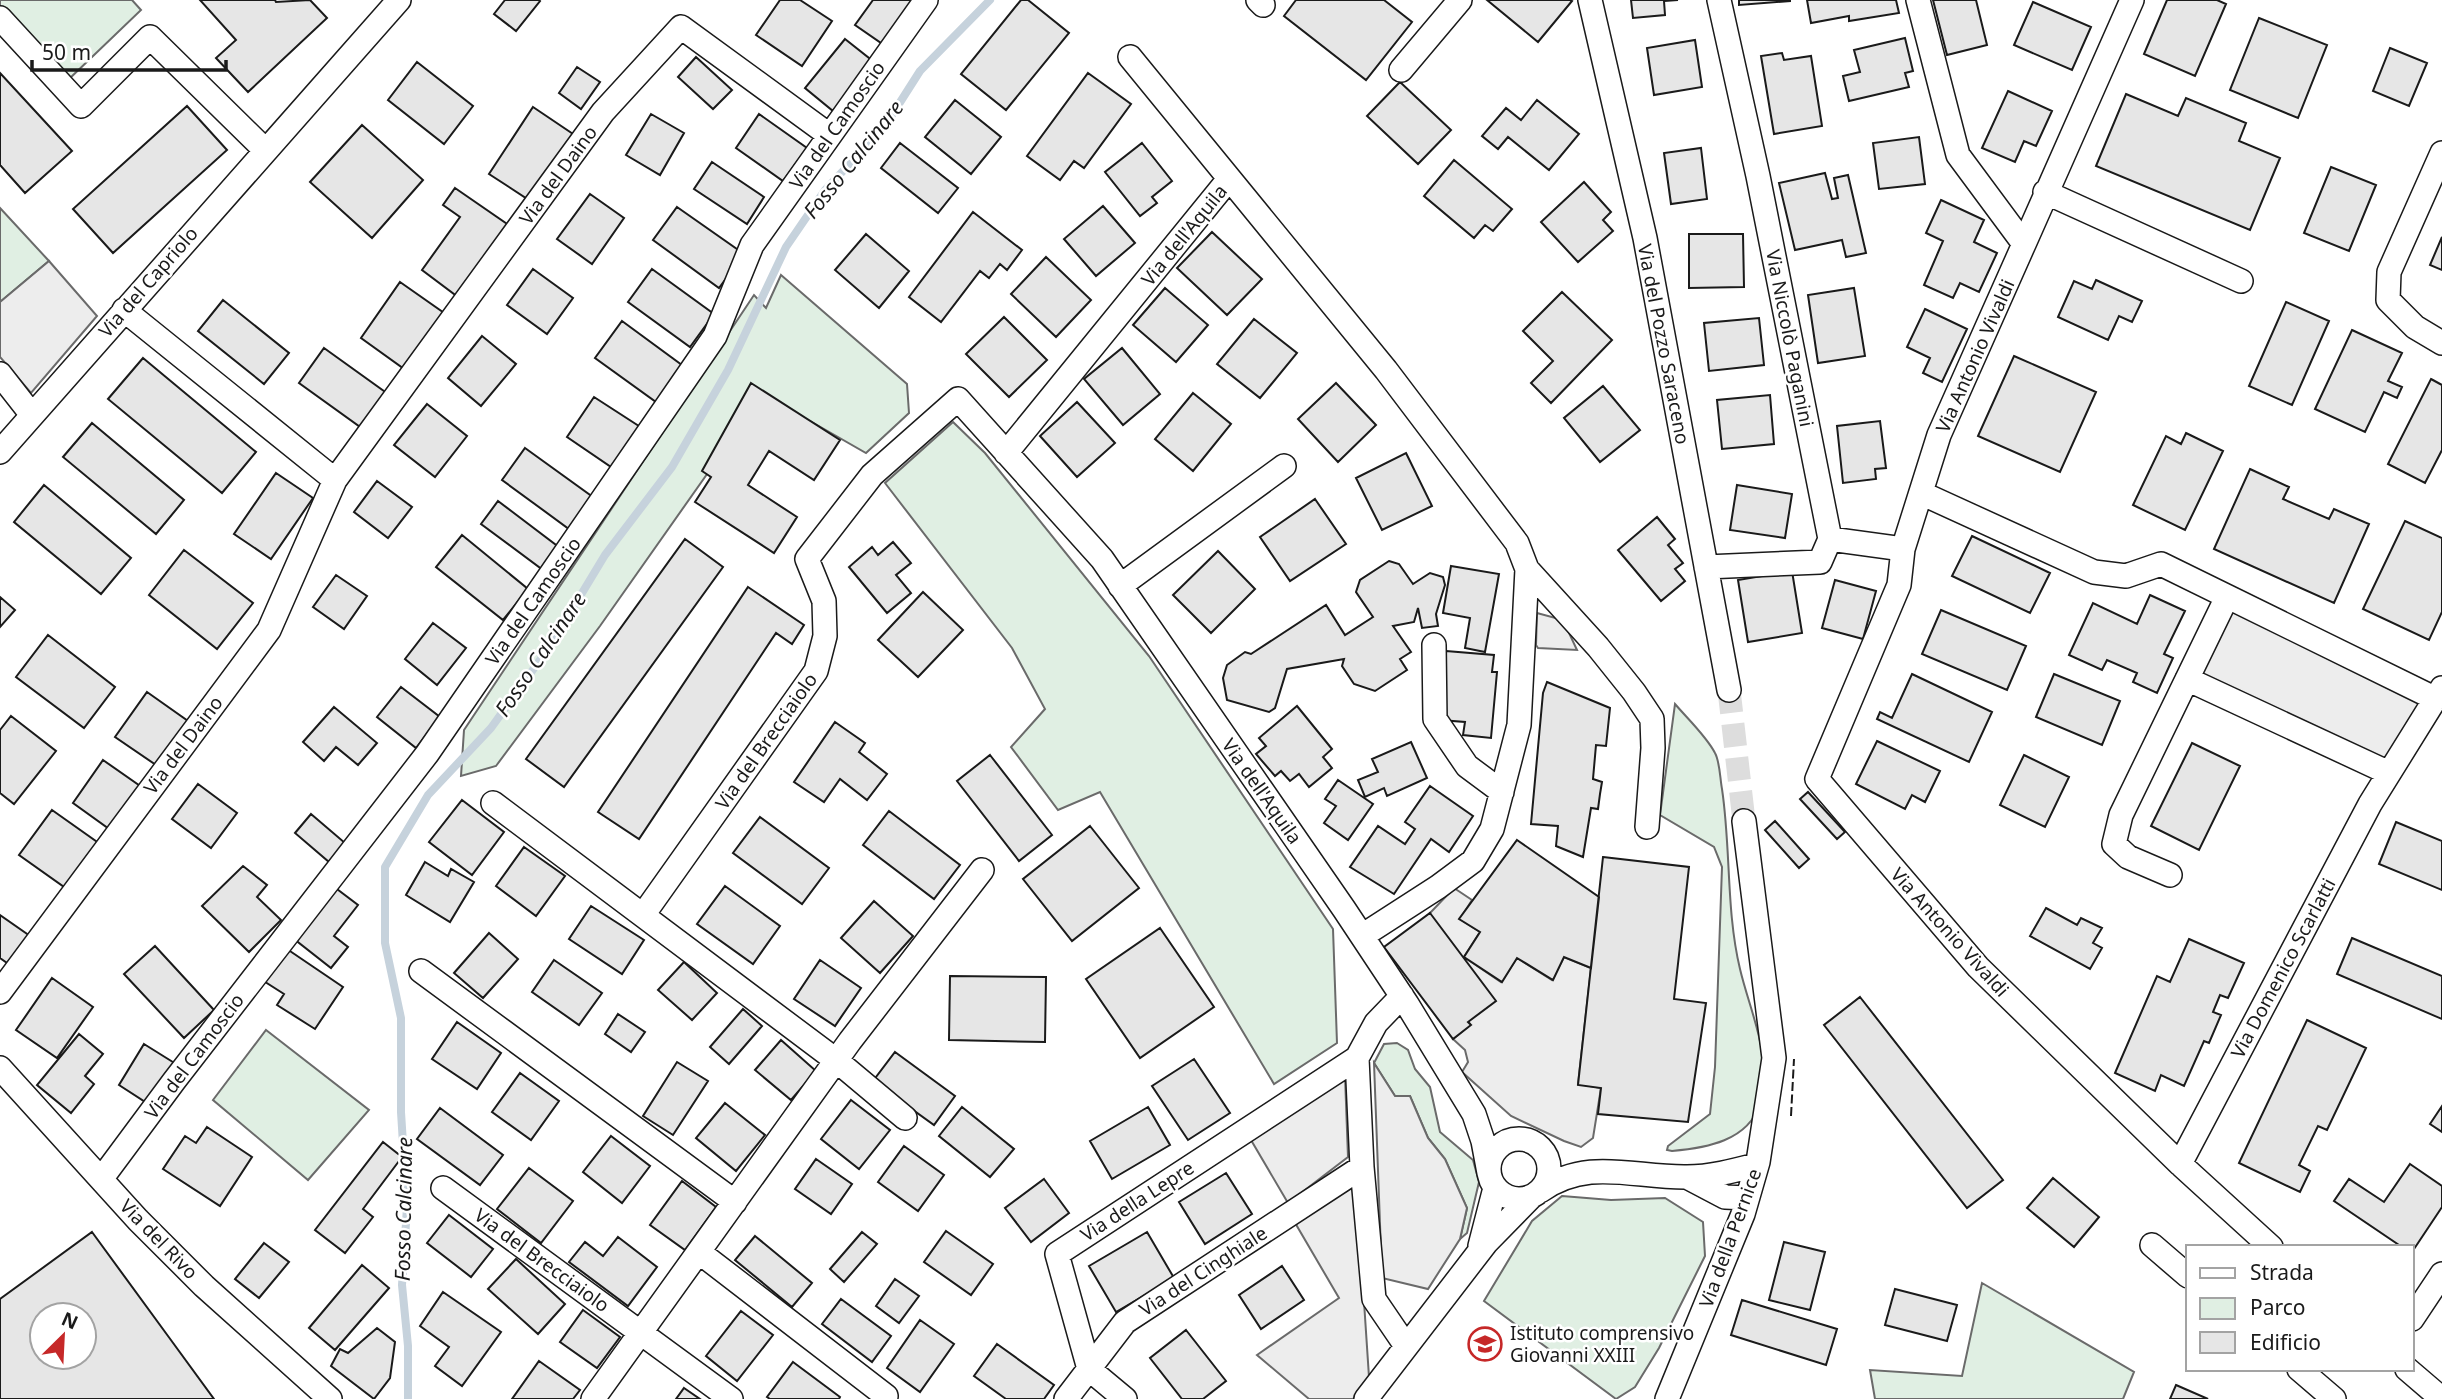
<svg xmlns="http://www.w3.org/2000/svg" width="2442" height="1399" viewBox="0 0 2442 1399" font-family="'Noto Sans',sans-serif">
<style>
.green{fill:#e0efe3;stroke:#6a6a6a;stroke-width:2}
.parking{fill:#ededed;stroke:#6a6a6a;stroke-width:2}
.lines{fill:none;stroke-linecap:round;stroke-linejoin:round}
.stream{stroke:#c6d2dc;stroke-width:8}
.building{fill:#e6e6e6;stroke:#1a1a1a;stroke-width:2;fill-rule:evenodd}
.minor-tunnel{stroke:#ddd;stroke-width:23;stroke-dasharray:23 11;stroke-linecap:butt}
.minor-casing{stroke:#1a1a1a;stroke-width:26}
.minor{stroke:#fff;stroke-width:23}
.fence{stroke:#1a1a1a;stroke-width:2;stroke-dasharray:9 3.5;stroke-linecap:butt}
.labels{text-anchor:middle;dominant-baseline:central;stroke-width:5;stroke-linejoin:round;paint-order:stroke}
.street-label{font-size:19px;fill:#1a1a1a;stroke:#fff}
.poi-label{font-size:19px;fill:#1a1a1a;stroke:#fff;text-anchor:start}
.water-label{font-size:21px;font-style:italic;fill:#1a1a1a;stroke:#fff}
</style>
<rect width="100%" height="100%" fill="#fff"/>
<path class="green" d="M0,0H132L141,10L68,80L0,6Z
M0,208L49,261L0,302Z
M781,275L907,384L909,413L866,453L810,421L724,450L600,626L496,766L461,776L464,730L754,295L766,308Z
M953,422L985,453L1149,656L1333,929L1337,1043L1274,1084L1100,792L1058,810L1011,747L1045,709L1012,648L885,483Z
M1675,704C1687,718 1707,737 1715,753C1720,762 1720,779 1722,789C1731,849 1726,911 1740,969C1750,1012 1774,1060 1760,1104C1748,1141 1706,1148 1672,1151L1667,1150L1668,1146L1710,1114L1715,1067L1722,867L1714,847L1660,815Z
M266,1030L369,1110L308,1180L213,1100Z
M1397,1043L1408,1050L1415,1069L1430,1087L1440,1132L1473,1160L1479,1182L1467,1233L1460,1239L1467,1208L1445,1159L1428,1138L1410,1096H1395L1374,1063L1384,1044Z
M1562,1196L1611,1200L1665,1198L1703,1222L1705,1256L1659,1348L1635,1387L1616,1399L1484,1301L1532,1221Z
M1982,1283L2134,1372L2123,1399H1875L1870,1370L1962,1376Z"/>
<path class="parking" d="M49,261L97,316L31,393L0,357V302Z
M2227,597L2436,699L2389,773L2187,679Z
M1537,613L1563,620L1577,650L1538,648L1536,645Z
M1454,888L1472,900L1460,919L1480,932L1464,957L1501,982L1517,958L1552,980L1564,957L1591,968L1578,1084L1601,1088L1593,1138L1581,1147L1564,1141L1511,1116L1462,1072L1468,1062L1465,1050L1453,1039L1470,1025L1430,913Z
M1374,1063L1395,1096H1410L1428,1138L1445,1159L1467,1208L1460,1239L1428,1289L1382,1278Z
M1345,1076L1348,1157L1288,1203L1251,1140Z
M1356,1181L1369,1377L1353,1399H1309L1257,1355L1339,1298L1294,1221Z"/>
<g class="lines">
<path class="stream" d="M408,1399V1346L402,1285L407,1207L401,1112V1018L385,943V867L428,795L491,728L550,646L605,555L672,467L728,370L786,247L825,190L883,129L920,71L990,0"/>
</g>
<path class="building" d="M200,0H275L276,2L310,0L327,18L248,92L216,58L236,40Z
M505,0H539L540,1L516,31L494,14Z
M780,0H800L832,21L802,66L756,35Z
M873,0H916L884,45L855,25Z
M1021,0H1028L1069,33L1006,110L961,74Z
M1296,0H1384L1412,22L1366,80L1284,16Z
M1487,0H1570L1572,1L1538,42Z
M1631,0H1678L1664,1L1665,15L1633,18Z
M1739,0H1790V1L1739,5Z
M1807,0H1896L1899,13L1849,21V16L1811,23Z
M1933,0H1976L1987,45L1947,55Z
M2167,0H2217L2226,4L2195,76L2144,54Z
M2033,2L2091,27L2072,70L2014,45Z
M2259,18L2327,45L2298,118L2230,90Z
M1905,38L1913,71L1905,73L1909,87L1849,101L1843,76L1860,72L1854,50Z
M845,39L874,62L833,111L805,88Z
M1695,40L1702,87L1654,95L1647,48Z
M2390,48L2427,63L2409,106L2373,91Z
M1782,53L1784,60L1811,56L1822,126L1774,134L1761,56Z
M696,57L732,90L713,109L678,77Z
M417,62L473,106L444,144L388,100Z
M577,67L600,82L581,109L559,93Z
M0,73L72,151L25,193L0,165Z
M1088,73L1131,104L1084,168L1074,161L1060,180L1027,156Z
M1400,82L1451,130L1418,164L1367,116Z
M2008,91L2052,111L2036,146L2024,141L2015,162L1982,148Z
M2126,94L2178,116L2186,98L2246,123L2239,141L2280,158L2250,230L2096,166Z
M955,100L1001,137L971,174L925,137Z
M1537,100L1579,134L1549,170L1508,137L1498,149L1482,136L1506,108L1521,120Z
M187,106L227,150L113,253L73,209Z
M533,107L576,136L532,202L489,174Z
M651,114L684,133L660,175L626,155Z
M759,114L807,148L783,181L736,148Z
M362,125L423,180L372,238L310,182Z
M1919,137L1925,184L1879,189L1873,143Z
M900,143L958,188L938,213L881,168Z
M1142,143L1172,181L1152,197L1157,203L1140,216L1105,172Z
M1701,148L1707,199L1671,204L1664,153Z
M1454,160L1512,209L1493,231L1485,225L1474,238L1424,196Z
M712,162L764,197L747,224L694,189Z
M2331,167L2376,185L2349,251L2304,233Z
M1825,173L1832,199L1838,198L1834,178L1848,175L1866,253L1846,257L1842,240L1795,250L1779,183Z
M1584,182L1611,212L1603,220L1613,231L1578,262L1541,222Z
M455,188L510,226L458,297L422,270L460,217L443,205Z
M590,194L624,218L592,264L557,239Z
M1941,200L1984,220L1974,242L1997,253L1979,292L1960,283L1953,298L1924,285L1943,241L1926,233Z
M1103,206L1135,243L1096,276L1064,239Z
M677,207L744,254L719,288L653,240Z
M973,212L1022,250L1007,270L1000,264L989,278L980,271L941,322L909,297Z
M1212,232L1262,279L1227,315L1177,268Z
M866,234L909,271L879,308L835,270Z
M1689,234H1743L1744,287L1689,288Z
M2442,237V270L2430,265Z
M1046,257L1091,300L1056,337L1011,294Z
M533,269L573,298L547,334L507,305Z
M652,269L714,314L690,347L628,302Z
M2096,280L2142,301L2132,322L2119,316L2108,340L2058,317L2074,281L2092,289Z
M400,282L447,315L407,371L361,338Z
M1165,288L1208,325L1176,362L1133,325Z
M1854,288L1865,356L1818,363L1808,295Z
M1562,292L1612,340L1551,403L1531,383L1553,361L1523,331Z
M223,300L289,353L264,384L198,331Z
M2286,302L2329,321L2292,405L2249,386Z
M1925,309L1967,329L1942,382L1923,373L1930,358L1907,347Z
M1004,317L1047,360L1009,397L966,354Z
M1759,318L1764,365L1709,371L1704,323Z
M1254,319L1297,353L1260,398L1217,364Z
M622,321L690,371L663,407L595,358Z
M2352,330L2402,353L2388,381L2402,387L2397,398L2384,392L2365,432L2315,409Z
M482,336L516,364L481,406L448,378Z
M324,348L388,394L363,429L299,383Z
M1122,348L1160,394L1123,425L1084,379Z
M2014,356L2096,392L2060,472L1978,436Z
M143,358L256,452L222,493L108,399Z
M2431,379L2442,385V450L2425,483L2388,464Z
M751,383L840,440L814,480L769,451L748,485L797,517L774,553L695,502L711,477L702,471Z
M1336,383L1376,425L1338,462L1298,419Z
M1603,386L1640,430L1600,462L1564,418Z
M1193,393L1231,424L1193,471L1155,439Z
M1770,395L1774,444L1722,449L1717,400Z
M594,397L645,430L617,471L567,437Z
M1077,402L1115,443L1077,477L1040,436Z
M427,404L467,436L435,477L394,445Z
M1880,421L1886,468L1875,469L1876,479L1843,483L1837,426Z
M92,423L184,500L156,534L63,457Z
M2186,433L2223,451L2185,530L2133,505L2166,436L2181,444Z
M525,448L597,500L573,532L502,480Z
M1406,453L1432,506L1382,530L1356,478Z
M2250,469L2289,487L2283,499L2329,519L2334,509L2369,524L2334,603L2214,549Z
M276,473L313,498L271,559L234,534Z
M377,481L412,507L388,538L354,512Z
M44,485L131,558L101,594L14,522Z
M1737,485L1792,494L1785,538L1730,530Z
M1315,499L1346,544L1290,581L1260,537Z
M498,501L560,548L543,570L481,524Z
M1657,517L1675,539L1668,545L1683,563L1675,569L1685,581L1661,601L1618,550Z
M2405,521L2442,538V612L2429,640L2363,609Z
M462,535L528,589L503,620L436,567Z
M1972,536L2050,573L2030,613L1952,576Z
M685,539L723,567L564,787L526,759Z
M893,542L911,563L896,575L911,593L887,613L849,567L872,547L878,555Z
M184,550L253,603L217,649L149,595Z
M1218,551L1255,589L1211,633L1173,595Z
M1389,561L1399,564L1413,584L1430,573L1443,577L1445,585L1436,614L1438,626L1422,628L1418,608L1414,622L1393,626L1411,652L1400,659L1407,670L1375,691L1354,684L1342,666L1344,659L1287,669L1275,708L1269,712L1227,700L1223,678L1227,665L1245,652L1251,654L1326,605L1345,635L1373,617L1356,592L1360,580Z
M1451,566L1499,574L1485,652L1465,648L1470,618L1443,613Z
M1792,571L1802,633L1748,642L1738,580Z
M336,575L367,596L344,629L313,607Z
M1835,580L1876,591L1863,639L1822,628Z
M748,587L804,625L792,644L776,633L639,839L598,812Z
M923,592L963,630L918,677L878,640Z
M2150,595L2185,611L2164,654L2173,658L2157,693L2133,682L2137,673L2107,660L2102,670L2069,655L2093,603L2137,624Z
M0,597L15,610L0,627Z
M1941,610L2026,646L2007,690L1922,654Z
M433,623L466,648L437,685L405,659Z
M48,635L115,687L84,728L16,677Z
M1446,651L1494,655L1492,672H1497L1491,738L1463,735L1465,722L1440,720Z
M1912,674L1992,712L1969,762L1877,719L1880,712L1892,718Z
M2054,674L2120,701L2102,745L2036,717Z
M1547,682L1610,708L1606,746L1596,745L1593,779L1602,782L1600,794L1598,809L1591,808L1583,857L1556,846L1558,826L1531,824L1543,693Z
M401,687L440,717L416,748L377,717Z
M147,692L188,721L156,765L115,737Z
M1297,706L1332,749L1323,757L1332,768L1309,787L1299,774L1290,781L1281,771L1275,776L1256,754L1266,746L1259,738Z
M334,707L377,743L358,765L336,747L324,761L303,742Z
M11,716L56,751L14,804L0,793V730Z
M835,722L865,743L859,752L887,774L867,800L840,779L824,802L794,782Z
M1877,741L1940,771L1925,802L1912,795L1905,809L1856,784Z
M1411,742L1427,778L1387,796L1384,788L1365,797L1358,780L1378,772L1372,759Z
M2192,743L2240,766L2199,850L2151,826Z
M990,755L1052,835L1019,861L957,781Z
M2024,755L2069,777L2045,827L2000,805Z
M103,760L143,788L112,831L73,803Z
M1338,780L1373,804L1348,840L1324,823L1336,806L1325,799Z
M198,784L237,813L211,848L172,819Z
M1430,786L1473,816L1449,852L1431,839L1394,894L1350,867L1378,826L1405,844L1415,829L1405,822Z
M1808,792L1845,832L1837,839L1800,799Z
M462,800L504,832L472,875L429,842Z
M52,810L100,844L67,889L19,855Z
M889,811L960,865L934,899L863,845Z
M311,814L345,843L329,862L295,833Z
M760,817L829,868L802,904L733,853Z
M1775,821L1809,859L1799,868L1765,830Z
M2396,822L2442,841V890L2379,864Z
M1090,826L1139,888L1072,941L1023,879Z
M1517,840L1599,897L1591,968L1564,957L1553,980L1517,958L1502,982L1464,957L1480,932L1459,919Z
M524,847L565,876L536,916L496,886Z
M1603,857L1689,867L1674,999L1706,1003L1688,1122L1598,1114L1601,1088L1578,1085Z
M425,862L448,876L451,869L474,882L450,922L406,895Z
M243,866L267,885L257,897L281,920L249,952L202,906Z
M329,883L358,905L334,936L348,947L331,968L289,935Z
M725,886L780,926L753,964L697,924Z
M874,901L913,936L880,973L841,938Z
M591,906L644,940L622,974L569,939Z
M2046,908L2077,925L2081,918L2102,928L2093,943L2102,948L2090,969L2030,936Z
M1430,913L1496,1001L1468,1022L1471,1025L1453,1039L1384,947Z
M0,915L30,936L10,965L0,958Z
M1160,928L1214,1007L1140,1058L1086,979Z
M489,933L518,959L483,998L454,973Z
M2352,938L2442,976V1019L2337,974Z
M2189,939L2244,963L2228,998L2220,995L2213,1012L2221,1015L2209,1043L2204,1041L2184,1086L2161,1075L2155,1091L2115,1073L2157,976L2170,982Z
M155,946L214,1010L184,1038L124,974Z
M284,947L343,987L315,1029L277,1005L284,994L259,978Z
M554,960L602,993L579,1025L532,992Z
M820,960L861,988L835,1026L794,999Z
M684,962L717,993L692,1020L658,990Z
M950,976L1046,977L1045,1042L949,1040Z
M52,978L93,1007L57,1058L16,1030Z
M1860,997L2003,1180L1967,1208L1824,1025Z
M743,1009L762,1026L729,1064L710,1047Z
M618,1014L645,1032L631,1052L605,1034Z
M2307,1020L2366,1048L2327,1130L2318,1126L2299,1165L2310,1171L2300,1192L2239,1163Z
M457,1022L501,1053L477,1089L432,1059Z
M79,1034L103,1054L85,1076L94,1084L71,1113L37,1085Z
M781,1040L816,1071L791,1100L755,1070Z
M144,1044L176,1064L150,1105L119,1085Z
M895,1052L955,1096L934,1125L873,1081Z
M1194,1059L1230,1113L1188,1140L1152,1086Z
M677,1062L708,1081L673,1135L643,1116Z
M520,1073L559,1101L531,1140L492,1112Z
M851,1100L890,1130L859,1169L821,1139Z
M725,1103L765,1135L736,1171L696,1138Z
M2442,1106V1132L2430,1124Z
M962,1107L1014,1149L990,1177L939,1136Z
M1148,1107L1170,1145L1112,1179L1090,1141Z
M440,1108L503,1155L480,1185L417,1139Z
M207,1127L252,1157L220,1206L163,1169L185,1136L196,1143Z
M611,1136L650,1166L622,1203L583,1172Z
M383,1142L402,1157L363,1209L373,1217L345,1253L315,1230Z
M904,1146L944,1175L918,1211L878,1182Z
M816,1159L852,1184L831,1214L795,1189Z
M2410,1164L2442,1186V1207L2412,1252V1247H2402L2334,1201L2349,1179L2384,1202Z
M529,1168L573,1201L541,1243L497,1209Z
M1226,1173L1252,1214L1205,1244L1179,1202Z
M2053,1178L2099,1217L2074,1247L2027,1208Z
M1044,1179L1069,1213L1031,1242L1005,1208Z
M682,1181L716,1207L685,1250L650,1225Z
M449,1215L493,1249L471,1277L427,1243Z
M946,1231L993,1264L971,1295L924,1262Z
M92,1232L168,1336L214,1399H0V1299ZM42,1315H84V1357H42Z
M862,1232L877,1244L844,1282L830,1269Z
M1147,1232L1174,1278L1116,1312L1089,1266Z
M755,1236L812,1283L792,1307L735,1260Z
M618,1237L657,1267L628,1306L569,1262L585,1242L603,1256Z
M1784,1242L1825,1252L1810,1310L1769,1300Z
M264,1243L289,1262L259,1298L235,1279Z
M516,1259L565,1304L538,1334L488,1289Z
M362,1265L389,1288L335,1350L309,1328Z
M1282,1266L1304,1300L1261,1329L1239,1295Z
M895,1279L919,1296L899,1323L876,1306Z
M1895,1289L1957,1305L1947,1341L1885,1325Z
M443,1292L501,1332L462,1386L435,1366L449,1347L420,1326Z
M841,1299L891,1336L872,1362L822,1324Z
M1742,1300L1837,1329L1826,1365L1731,1335Z
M583,1310L620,1337L597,1368L560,1342Z
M741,1311L773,1335L737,1381L706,1356Z
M920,1320L954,1344L920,1392L887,1368Z
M377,1328L395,1342L390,1378L374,1399L331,1366L340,1349L348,1353Z
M1186,1330L1226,1381L1203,1399H1182L1150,1358Z
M997,1344L1054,1385L1044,1399H1006L974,1376Z
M539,1361L580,1390L573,1399H512Z
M793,1362L840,1397L839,1399H770L767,1397Z
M2176,1385L2208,1399H2170Z
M684,1388L700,1399H676Z"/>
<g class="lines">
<path class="minor-tunnel" d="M1729,690L1744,821"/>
<defs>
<path id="minor" d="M1258,0L1263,5
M1590,0L1645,238L1729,690
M1918,0L1958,155L2024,244L1939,435L1903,549L1899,585L1817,779L1978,967L2180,1164L2271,1247
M0,18L81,106L150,37L265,150
M1130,57L1386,370L1517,543L1527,569L1519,725L1492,829L1473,861L1438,887L1362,936
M1401,70L1460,0
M2442,153L2389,272L2388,300L2415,327L2442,343
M2045,192L2241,281
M2024,244L2132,0
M124,310L335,480
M0,374L32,415
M0,452L399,0
M1006,453L1229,179
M1921,493L2094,572L2126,576L2161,564L2436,699
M1830,539L1903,549
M1706,567L1820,562L1830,539L1758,176L1719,0
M1527,569L1598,647L1634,692L1652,719L1653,748L1647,827
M1120,586L1284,466
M1434,645L1435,719L1467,766L1502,792
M2187,679L2389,773
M493,803L837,1061L905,1118
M2170,875L2128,857L2114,844L2121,815L2227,597
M643,915L816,671L825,636L824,601L807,559L872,475L958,399L1102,559L1344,909L1407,1004L1474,1114L1483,1141L1489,1173
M421,971L735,1202
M0,992L269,630L335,480L603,112L681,27L829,135
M1402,996L1376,1023L1357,1058L1362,1167L1374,1299L1406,1346
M0,1068L138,1220L204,1286L330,1399
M1489 1169a30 30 0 1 1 60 0a30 30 0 1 1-60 0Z
M2180,1164L2370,804L2442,688
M1687,1177L1725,1197L1747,1198
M102,1178L174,1081L427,754L715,336L752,245L926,0
M443,1188L731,1399
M1540,1191C1588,1157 1634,1178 1687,1177C1710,1177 1733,1171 1756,1165
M2152,1245L2188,1276
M1480,1246L1495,1188
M699,1252L886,1396
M2412,1319L2442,1274
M2299,1369L2334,1399
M2407,1369L2442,1399
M593,1399L850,1041L982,870
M1066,1399L1125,1322L1362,1167
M1125,1399L1089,1369L1057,1254L1357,1058
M1366,1399L1486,1243L1532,1196
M1667,1399L1743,1214L1758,1162L1774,1058L1744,821"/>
</defs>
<use href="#minor" class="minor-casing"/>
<use href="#minor" class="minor"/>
<path class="fence" d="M1791,1116L1794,1059"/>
</g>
<defs>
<symbol id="school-ring" viewBox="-11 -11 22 22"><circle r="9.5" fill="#fff" stroke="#c62828" stroke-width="1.5"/><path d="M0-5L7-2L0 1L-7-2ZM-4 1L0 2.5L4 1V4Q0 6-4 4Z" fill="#c62828"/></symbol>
</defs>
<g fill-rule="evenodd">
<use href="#school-ring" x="1466" y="1325" width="38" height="38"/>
</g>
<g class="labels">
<g class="street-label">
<text transform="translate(837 125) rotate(-55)">Via del Camoscio</text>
<text transform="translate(558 175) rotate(-54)">Via del Daino</text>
<text transform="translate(1184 235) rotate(-51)">Via dell'Aquila</text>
<text transform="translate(148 282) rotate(-49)">Via del Capriolo</text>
<text transform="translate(1790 338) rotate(79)">Via Niccolò Paganini</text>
<text transform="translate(1664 344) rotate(79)">Via del Pozzo Saraceno</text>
<text transform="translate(1975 356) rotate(-66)">Via Antonio Vivaldi</text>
<text transform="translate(533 601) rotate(-55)">Via del Camoscio</text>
<text transform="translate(766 741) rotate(-55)">Via del Brecciaiolo</text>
<text transform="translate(183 745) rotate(-53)">Via del Daino</text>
<text transform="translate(1262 791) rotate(55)">Via dell'Aquila</text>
<text transform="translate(1950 932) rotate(48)">Via Antonio Vivaldi</text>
<text transform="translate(2283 968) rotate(-62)">Via Domenico Scarlatti</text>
<text transform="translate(194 1056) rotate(-53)">Via del Camoscio</text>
<text transform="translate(1137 1201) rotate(-33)">Via della Lepre</text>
<text transform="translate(1730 1238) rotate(-70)">Via della Pernice</text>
<text transform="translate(159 1239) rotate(46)">Via del Rivo</text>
<text transform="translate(542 1260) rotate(36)">Via del Brecciaiolo</text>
<text transform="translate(1203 1271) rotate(-33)">Via del Cinghiale</text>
</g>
<g class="poi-label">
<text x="1510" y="1333">Istituto comprensivo<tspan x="1510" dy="22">Giovanni XXIII</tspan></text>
</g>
<g class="water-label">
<text transform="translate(853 159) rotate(-51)">Fosso Calcinare</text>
<text transform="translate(540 654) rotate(-56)">Fosso Calcinare</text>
<text transform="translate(403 1209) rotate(-89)">Fosso Calcinare</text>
</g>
</g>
<rect x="2186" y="1245" width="228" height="126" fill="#ffffff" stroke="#a3a3a3" stroke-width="2"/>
<rect x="2200" y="1268" width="35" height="10" fill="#ffffff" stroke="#a3a3a3" stroke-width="2"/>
<text x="2250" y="1280" font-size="21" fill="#1a1a1a">Strada</text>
<rect x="2200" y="1298" width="35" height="21" fill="#e0efe3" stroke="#a3a3a3" stroke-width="2"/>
<text x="2250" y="1315" font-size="21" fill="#1a1a1a">Parco</text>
<rect x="2200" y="1332" width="35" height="21" fill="#e6e6e6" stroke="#a3a3a3" stroke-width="2"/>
<text x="2250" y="1350" font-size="21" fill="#1a1a1a">Edificio</text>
<g transform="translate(63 1336) rotate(24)"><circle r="33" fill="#ffffff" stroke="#a3a3a3" stroke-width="2"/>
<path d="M0-5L12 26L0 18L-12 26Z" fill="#c62828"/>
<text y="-10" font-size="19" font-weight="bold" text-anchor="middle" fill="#1a1a1a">N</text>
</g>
<path d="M32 60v10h194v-10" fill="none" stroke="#1a1a1a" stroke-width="3.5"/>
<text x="42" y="60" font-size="21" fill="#1a1a1a" stroke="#ffffff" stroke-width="5" paint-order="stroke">50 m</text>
</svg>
